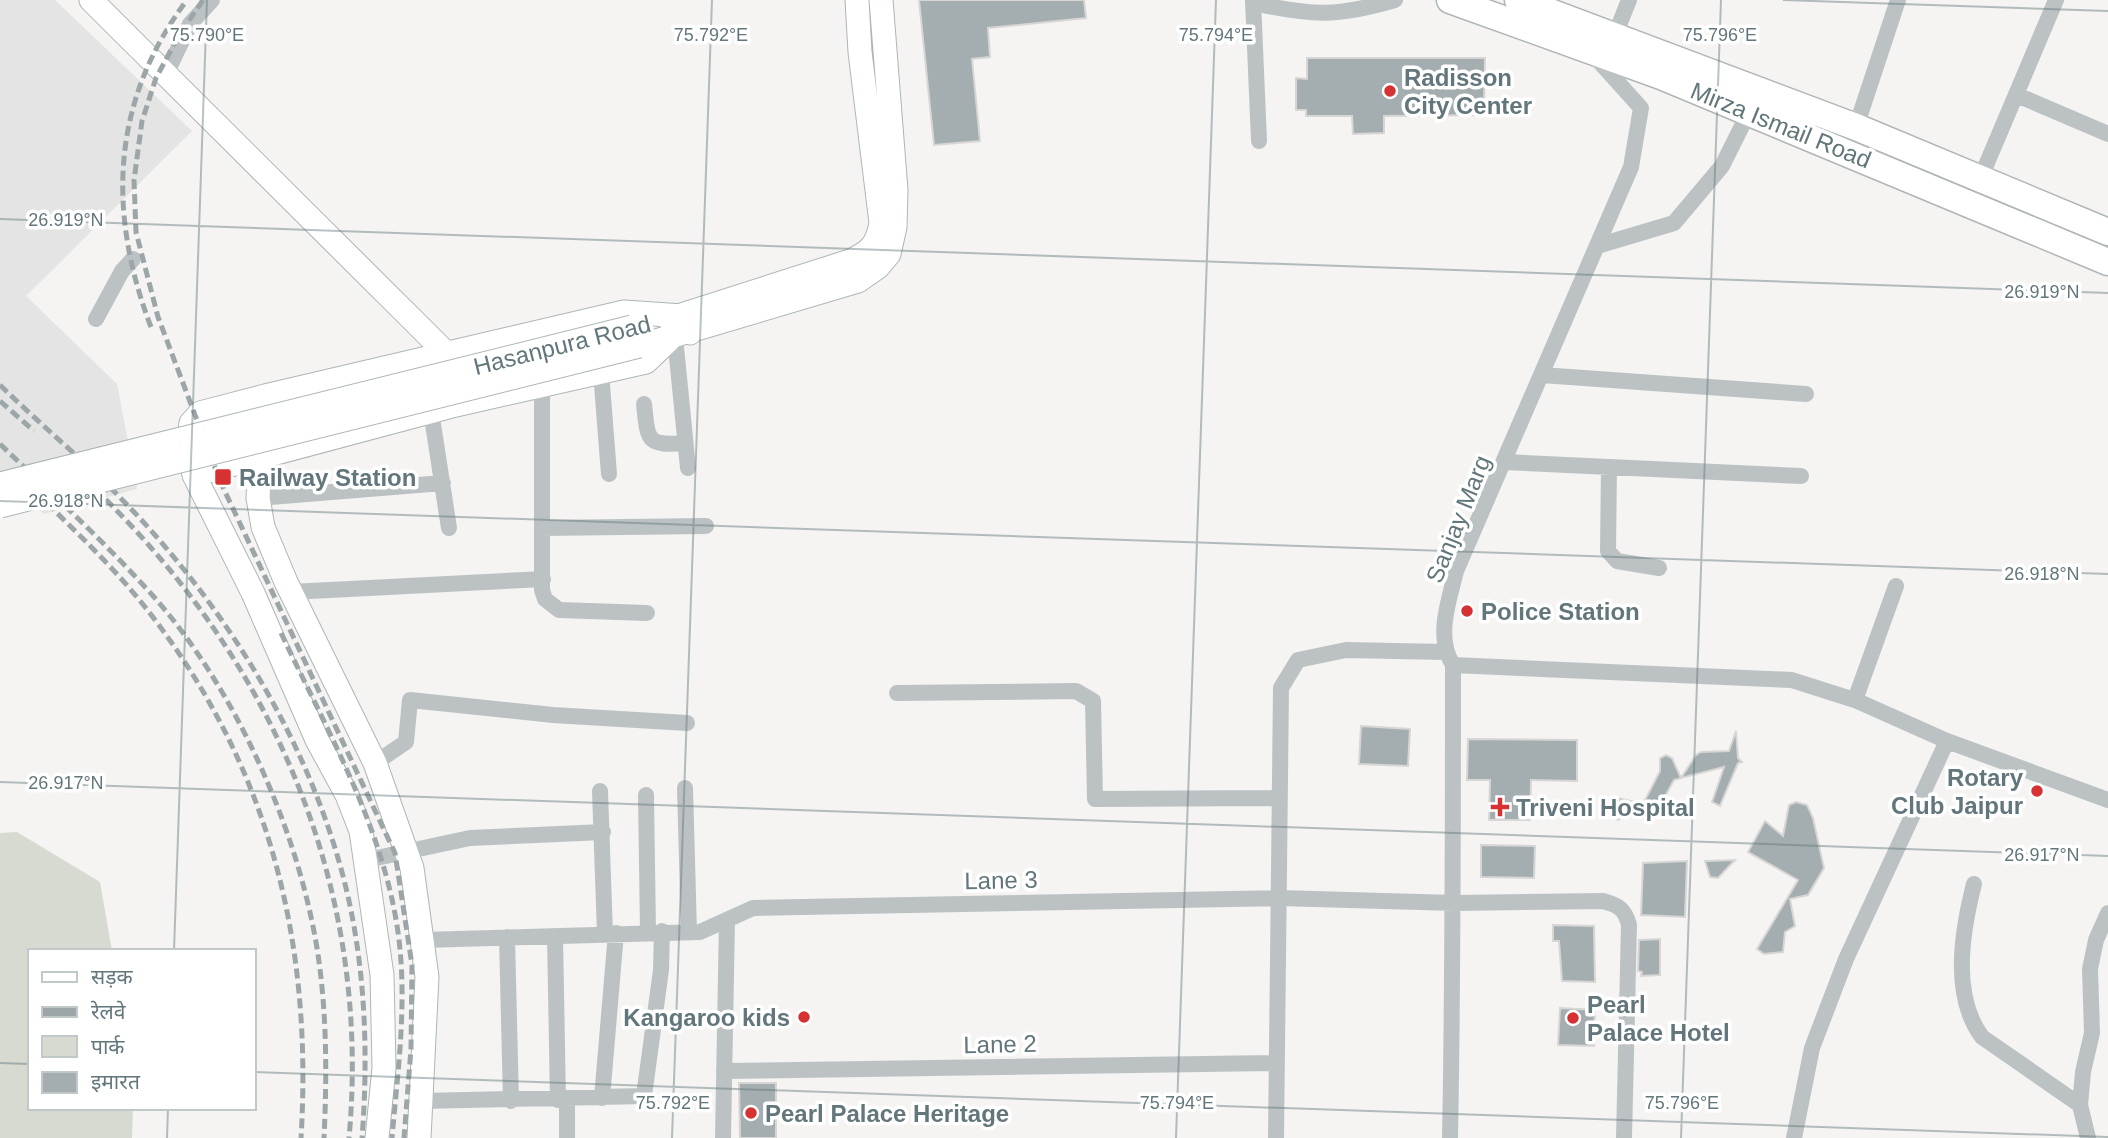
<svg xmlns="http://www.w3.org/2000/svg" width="2108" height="1138" viewBox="0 0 2108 1138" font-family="Arial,'Noto Sans Devanagari',sans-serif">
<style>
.built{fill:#e3e4e3}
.green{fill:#d6dad1}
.building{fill:#a4aeb1;stroke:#d7d6d5;stroke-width:2}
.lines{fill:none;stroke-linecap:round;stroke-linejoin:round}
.secondary-casing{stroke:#adb5b7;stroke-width:25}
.primary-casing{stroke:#b0b6b8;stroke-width:29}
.street{stroke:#bcc2c4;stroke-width:16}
.secondary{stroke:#fff;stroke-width:23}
.primary{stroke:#fff;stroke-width:26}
.rail{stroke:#9ca6a8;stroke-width:5;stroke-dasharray:10 5;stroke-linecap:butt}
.secondary-bridge-casing{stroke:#adb5b7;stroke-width:25;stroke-linecap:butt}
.secondary-bridge{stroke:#fff;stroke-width:23}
.ticks{fill:none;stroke:#62767b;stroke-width:2;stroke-opacity:0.45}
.poi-dot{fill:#d63233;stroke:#fff;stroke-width:2.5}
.labels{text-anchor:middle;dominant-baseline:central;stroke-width:7;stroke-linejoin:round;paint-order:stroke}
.poi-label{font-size:24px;font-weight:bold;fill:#62767b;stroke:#fff;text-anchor:start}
.street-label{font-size:24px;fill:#62767b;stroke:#fff}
.ticks-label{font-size:18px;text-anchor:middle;fill:#62767b;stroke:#fff;stroke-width:7;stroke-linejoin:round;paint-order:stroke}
</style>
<rect width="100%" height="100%" fill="#f5f4f2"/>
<path class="built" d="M0,0H55L192,131L26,296L117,384L137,489L44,514L0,473Z"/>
<path class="green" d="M17,832L100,882L112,951H30V1108H133L132,1138H0V833Z"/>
<path class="building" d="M919,0H1084L1086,18L988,28L990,57L972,59L980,141L934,145Z
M1307,58H1485L1484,104L1479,103V115L1384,116V133L1353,134L1352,116H1306V110H1296V78L1307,79Z
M1361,726L1410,729L1408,766L1359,764Z
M1736,731L1738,758L1742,762L1738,763L1720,806L1712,802L1724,767L1681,778L1696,755L1701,752L1729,751Z
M1468,739L1577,740V781L1531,780L1530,820H1489L1490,780H1467Z
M1666,755L1672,758L1681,778L1674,780L1653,818L1643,811V818L1623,815L1618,820L1606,813L1605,802L1614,797L1643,804L1660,771V758Z
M1796,802L1807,805L1813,818L1824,868L1808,895L1790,899L1795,926L1785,932L1783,952L1764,954L1757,949L1798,880L1748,852L1765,821L1783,836L1789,805Z
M1481,845L1535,846L1534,878L1481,877Z
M1735,860L1718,878L1710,877L1705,861Z
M1687,861L1685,917L1641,915L1643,863Z
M1553,925L1594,926L1595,982L1562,981L1559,941H1553Z
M1660,939V975L1641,976L1642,972L1638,971L1639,940Z
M1560,1008L1595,1010L1594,1046L1558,1045Z
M739,1083H776V1138H740Z"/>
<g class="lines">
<defs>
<path id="secondary" d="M91,0L445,352L456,405
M669,319L850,261C870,252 877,245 881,223L860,52L857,0
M639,346L858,281L878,267L889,254L895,227L896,190L881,0
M260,455L258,498L263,527L286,582L375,763L412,868L427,977L419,1138
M194,475L456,405L646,362L669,340
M377,1138L384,1068L382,975L361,831L347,795L317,740L253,593L194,475L188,445L191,423L200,413L265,396L624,312L683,316L690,333"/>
<path id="primary" d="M1450,0L1661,76L2108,262
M1518,0L1856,127L2108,232"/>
</defs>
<use href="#secondary" class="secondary-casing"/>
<use href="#primary" class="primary-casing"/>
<path class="street" d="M1253,0L1259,141
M1253,3C1313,16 1336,17 1395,0
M1615,35L1629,0
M166,74L190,24L212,0
M2017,95L2108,134
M1856,127L1898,0
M1981,177L2056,0
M1597,246L1674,223L1722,166L1749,112
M96,319L122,271L133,259
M675,337L688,468
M601,372L609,474
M1542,375L1806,394
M542,386V590L545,599L559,610L647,613
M644,404C648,441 646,446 685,443
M431,411L449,528
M1505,462L1801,476
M1609,467L1608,551L1617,561L1659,568
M258,498L443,483
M542,528L706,526
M291,592L543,579
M1453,665L1792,680L1855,700L1947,741L2108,800
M897,693L1076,691L1093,701L1095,799L1280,798
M1855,700L1896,586
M375,763L406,742L410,700L553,715L687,723
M685,788L689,932
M600,791L605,934
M646,795L648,932
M367,860L470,838L603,832
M1974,884C1962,931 1951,995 1982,1037L2080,1105
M555,936L558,1100
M507,937L511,1101
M423,940L700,932L753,908L1279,898L1455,903L1603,901C1618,905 1625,909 1629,925L1624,1138
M724,1071L1277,1063
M602,1098L616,933
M421,1101L644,1096L661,970L662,931
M567,1138V1100
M723,1138L727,920
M1276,1138L1281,688L1298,660L1346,650L1445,652
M1450,1138C1453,980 1453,823 1453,665C1435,637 1449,601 1456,571L1631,167L1641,108L1596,58
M1794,1138L1812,1048L1846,959L1947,741
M2088,1138L2080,1105L2083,1072L2092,1033L2090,969L2096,940L2108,913"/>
<use href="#secondary" class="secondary"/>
<use href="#primary" class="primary"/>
<path class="rail" d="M203,0L178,37L156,78L142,121L134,180L136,232L158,317L220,481L395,853L412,965L411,1049L404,1138
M151,327C107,212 111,101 187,0
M0,385C44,428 93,468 134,512C227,611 303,734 340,865C365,953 369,1047 362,1138
M0,401L34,431
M0,444C52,494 106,543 154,597C235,689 297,827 317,948C327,1011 327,1075 324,1138
M95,489C274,661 372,889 349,1138
M47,503C81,537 116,570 145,607C269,764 313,941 301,1138
M281,633C330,737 394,845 401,962C405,1020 397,1080 392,1138"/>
<defs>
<path id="secondary-bridge" d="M0,484L632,327
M0,506L639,346"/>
</defs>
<use href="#secondary-bridge" class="secondary-bridge-casing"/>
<use href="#secondary-bridge" class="secondary-bridge"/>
</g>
<path class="ticks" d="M1783,0L2108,11M0,219L2108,293M0,501L2108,574M0,782L2108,856M174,951L207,0M0,1063L30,1064M254,1072L2108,1137M167,1138L168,1108M672,1138L712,0M1176,1138L1216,0M1681,1138L1721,0"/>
<g class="poi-dot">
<circle cx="1390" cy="91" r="7"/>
<rect x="214" y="468" width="18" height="18" rx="3.5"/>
<circle cx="1467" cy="611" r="7"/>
<circle cx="2037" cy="791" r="7"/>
<path d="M1496.5 796.5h7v7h7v7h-7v7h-7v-7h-7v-7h7z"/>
<circle cx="804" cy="1017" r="7"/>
<circle cx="1573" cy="1018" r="7"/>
<circle cx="751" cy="1113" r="7"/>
</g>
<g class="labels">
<g class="poi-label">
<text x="1404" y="77">Radisson<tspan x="1404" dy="28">City Center</tspan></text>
<text x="239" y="477">Railway Station</text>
<text x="1481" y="611">Police Station</text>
<text x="2023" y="777" text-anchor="end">Rotary<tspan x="2023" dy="28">Club Jaipur</tspan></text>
<text x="1516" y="807">Triveni Hospital</text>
<text x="1587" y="1004">Pearl<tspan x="1587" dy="28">Palace Hotel</tspan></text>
<text x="790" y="1017" text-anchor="end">Kangaroo kids</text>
<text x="765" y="1113">Pearl Palace Heritage</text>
</g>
<g class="street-label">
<text transform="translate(1781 125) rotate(22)">Mirza Ismail Road</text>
<text transform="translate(562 345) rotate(-14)">Hasanpura Road</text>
<text transform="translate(1458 519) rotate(-68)">Sanjay Marg</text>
<text transform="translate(1001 880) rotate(-1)">Lane 3</text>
<text transform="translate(1000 1044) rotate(-1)">Lane 2</text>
</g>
</g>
<g class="ticks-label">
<text x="207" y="41">75.790°E</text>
<text x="711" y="41">75.792°E</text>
<text x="1216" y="41">75.794°E</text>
<text x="1720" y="41">75.796°E</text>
<text x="66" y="226">26.919°N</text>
<text x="2042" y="298">26.919°N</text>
<text x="66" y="507">26.918°N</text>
<text x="2042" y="580">26.918°N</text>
<text x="66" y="789">26.917°N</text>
<text x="2042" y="861">26.917°N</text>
<text x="673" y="1109">75.792°E</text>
<text x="1177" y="1109">75.794°E</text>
<text x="1682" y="1109">75.796°E</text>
</g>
<rect x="28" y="949" width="228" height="161" fill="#ffffff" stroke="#c0c8ca" stroke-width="2"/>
<rect x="42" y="972" width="35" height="10" fill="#ffffff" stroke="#c0c8ca" stroke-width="2"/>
<text x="91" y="984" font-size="21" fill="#62767b">सड़क</text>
<rect x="42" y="1007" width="35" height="10" fill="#9ca6a8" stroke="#c0c8ca" stroke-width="2"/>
<text x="91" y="1019" font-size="21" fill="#62767b">रेलवे</text>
<rect x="42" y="1036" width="35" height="21" fill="#d6dad1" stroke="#c0c8ca" stroke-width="2"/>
<text x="91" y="1054" font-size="21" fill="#62767b">पार्क</text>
<rect x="42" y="1072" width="35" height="21" fill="#a4aeb1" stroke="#c0c8ca" stroke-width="2"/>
<text x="91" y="1089" font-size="21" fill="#62767b">इमारत</text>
</svg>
